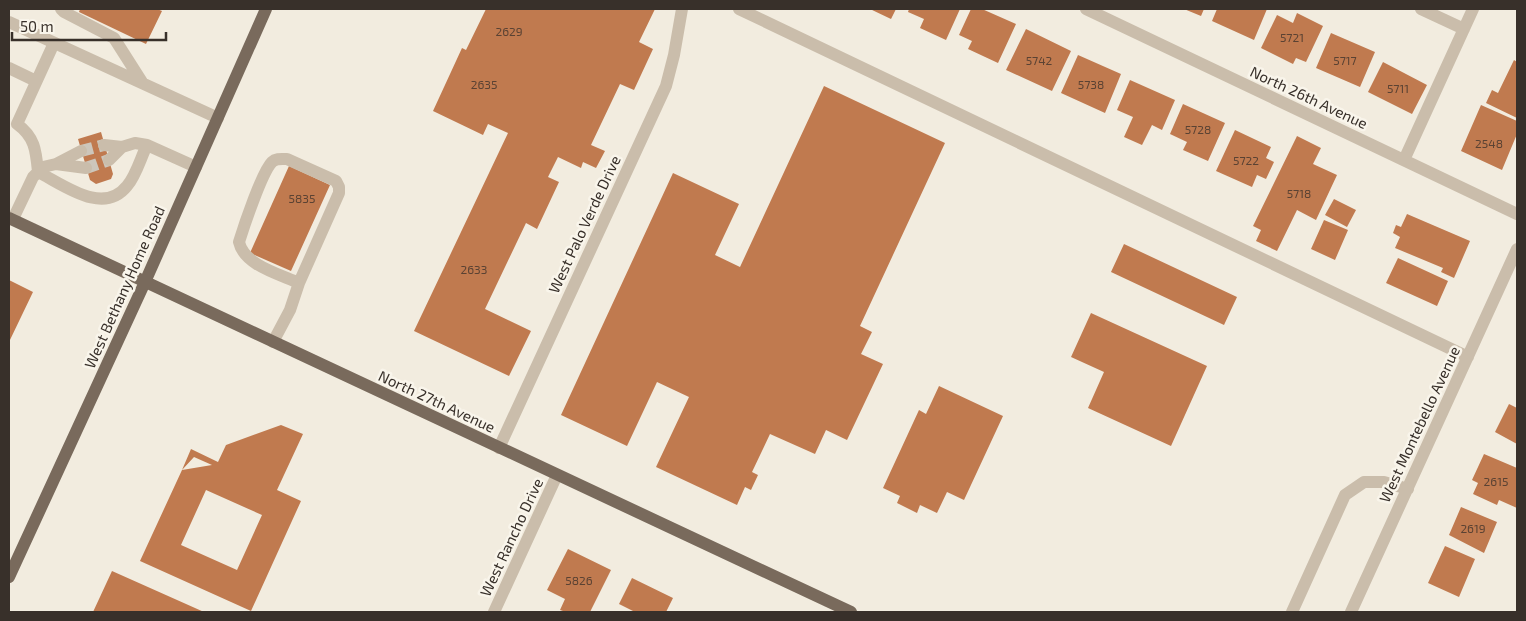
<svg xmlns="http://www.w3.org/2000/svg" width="1526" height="621" viewBox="0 0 1526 621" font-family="'Exo 2',sans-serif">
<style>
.building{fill:#c07a4f;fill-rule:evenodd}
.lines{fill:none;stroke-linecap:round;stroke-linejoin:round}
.minor-tunnel{stroke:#cdc6bb;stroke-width:12;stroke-dasharray:12 6;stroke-linecap:butt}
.minor{stroke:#cabdab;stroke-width:12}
.major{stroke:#796a5c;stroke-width:12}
.labels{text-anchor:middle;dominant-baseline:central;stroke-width:5;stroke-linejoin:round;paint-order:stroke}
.number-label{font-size:12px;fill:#5a4233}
.street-label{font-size:15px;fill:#38302a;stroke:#f9f5eb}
</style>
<rect width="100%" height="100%" fill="#f2ecdf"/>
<path class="building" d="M80,9H157L162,11L146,44L79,12Z
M486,9H655L639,42L653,49L634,90L620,84L591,145L605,151L596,168L583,162L581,168L558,157L548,177L559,182L537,229L526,223L485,309L531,331L509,376L414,331L508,133L488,124L483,135L433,111L462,48L466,50Z
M870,9H896L891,19Z
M909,9H960L946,40L920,28L924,19L908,12Z
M971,9H982L1016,24L998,63L968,49L972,41L959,35Z
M1184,9H1204L1201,16Z
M1217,9H1267L1254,40L1212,21Z
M1297,13L1323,26L1306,62L1296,58L1293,64L1261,48L1277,15L1293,23Z
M1026,29L1071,51L1052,91L1006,70Z
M1331,33L1375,52L1360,87L1316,68Z
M1078,55L1121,74L1105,113L1061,93Z
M1514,60L1517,62V118L1486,103L1492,90L1498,93Z
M1383,62L1427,85L1412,114L1368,92Z
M1130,80L1175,100L1162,130L1152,125L1142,145L1124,137L1133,117L1117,110Z
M824,86L945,143L860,326L872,332L861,354L883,364L847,440L826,430L815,454L770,434L752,472L758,475L751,490L745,487L737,505L656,467L689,397L657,382L627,446L561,415L673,173L739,204L715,255L740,267Z
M1183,104L1225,123L1208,161L1183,150L1187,142L1170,134Z
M1481,105L1517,121V134L1502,170L1461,151Z
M1235,130L1271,147L1266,158L1274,162L1266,179L1257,175L1252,187L1216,171Z
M101,132L113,174L111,179L96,184L90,180L78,139Z
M1297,136L1321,148L1313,164L1337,175L1316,220L1297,210L1277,251L1256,241L1261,230L1253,226Z
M289,166L330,185L291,271L250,253Z
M1334,199L1356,210L1347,227L1325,215Z
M1407,214L1470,241L1454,278L1441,272L1443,268L1395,248L1400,237L1393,233L1396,225L1401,227Z
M1324,220L1348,230L1335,260L1311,249Z
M1124,244L1237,297L1224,325L1111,272Z
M1398,258L1448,281L1437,306L1386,283Z
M9,280L33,292L9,342Z
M1091,313L1207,366L1171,446L1088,408L1104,372L1071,357Z
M939,386L1003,416L964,500L947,492L937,513L920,505L917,513L897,503L900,496L883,488L919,410L926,414Z
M1509,404L1517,408V444L1495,432Z
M281,425L303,434L277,490L301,501L251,611L140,561L182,470L212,465L194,457L182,470L191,449L218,462L226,445ZM206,490L262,515L237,570L181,545Z
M1484,454L1517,468V508L1499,500L1497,505L1473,494L1478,483L1472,480Z
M1461,507L1497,522L1484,553L1449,535Z
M1445,546L1475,559L1459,597L1428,583Z
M568,549L611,570L590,612H566L560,610L565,599L547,590Z
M112,571L204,612H93Z
M632,578L673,598L666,612H635L619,604Z"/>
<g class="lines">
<path class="minor-tunnel" d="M81,151L104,145
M86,168L109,160"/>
<path class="minor" d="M61,9L64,12L114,38L142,82
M739,9L1468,357
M1086,9L1517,214
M1421,9L1464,29
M9,22L218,118
M54,43L17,124C35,137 36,151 38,172C64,185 103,216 127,186C136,176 141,157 147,145
M9,68L36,81
M104,145L122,147L135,143L147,145L196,167
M109,160L122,147
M1404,160L1473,9
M56,164L86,168
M13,219L33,177L43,167L56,164L81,151
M273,342L290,310L299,283L339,193V187L336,181L287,159C282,159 276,158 272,162C262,172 244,226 239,242C244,265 279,274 299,283
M499,448L666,86L674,55L682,9
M494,612L557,475
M1292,612L1345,495L1364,482H1384L1408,489
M1351,612L1517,249"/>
<path class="major" d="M9,218L851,612
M9,577L145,282L266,9"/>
</g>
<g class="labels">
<g class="number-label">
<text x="509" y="31">2629</text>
<text x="1292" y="37">5721</text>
<text x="1039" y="60">5742</text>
<text x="1345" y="60">5717</text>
<text x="484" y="84">2635</text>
<text x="1091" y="84">5738</text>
<text x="1398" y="88">5711</text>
<text x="1198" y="129">5728</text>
<text x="1489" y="143">2548</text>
<text x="1246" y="160">5722</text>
<text x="1299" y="193">5718</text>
<text x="302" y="198">5835</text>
<text x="474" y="269">2633</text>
<text x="1496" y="481">2615</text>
<text x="1473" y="528">2619</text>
<text x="579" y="580">5826</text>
</g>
<g class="street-label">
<text transform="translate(1309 97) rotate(25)">North 26th Avenue</text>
<text transform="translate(584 224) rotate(-65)">West Palo Verde Drive</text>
<text transform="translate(124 287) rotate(-66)">West Bethany Home Road</text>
<text transform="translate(437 401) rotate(25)">North 27th Avenue</text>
<text transform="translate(1419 424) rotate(-65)">West Montebello Avenue</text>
<text transform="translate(511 537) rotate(-65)">West Rancho Drive</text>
</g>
</g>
<rect width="1526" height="621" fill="none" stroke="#38302a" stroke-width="20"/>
<path d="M12 32v8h154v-8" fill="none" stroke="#38302a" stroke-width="2.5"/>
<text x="20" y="32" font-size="15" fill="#38302a" stroke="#f9f5eb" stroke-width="4" paint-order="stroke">50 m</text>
</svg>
